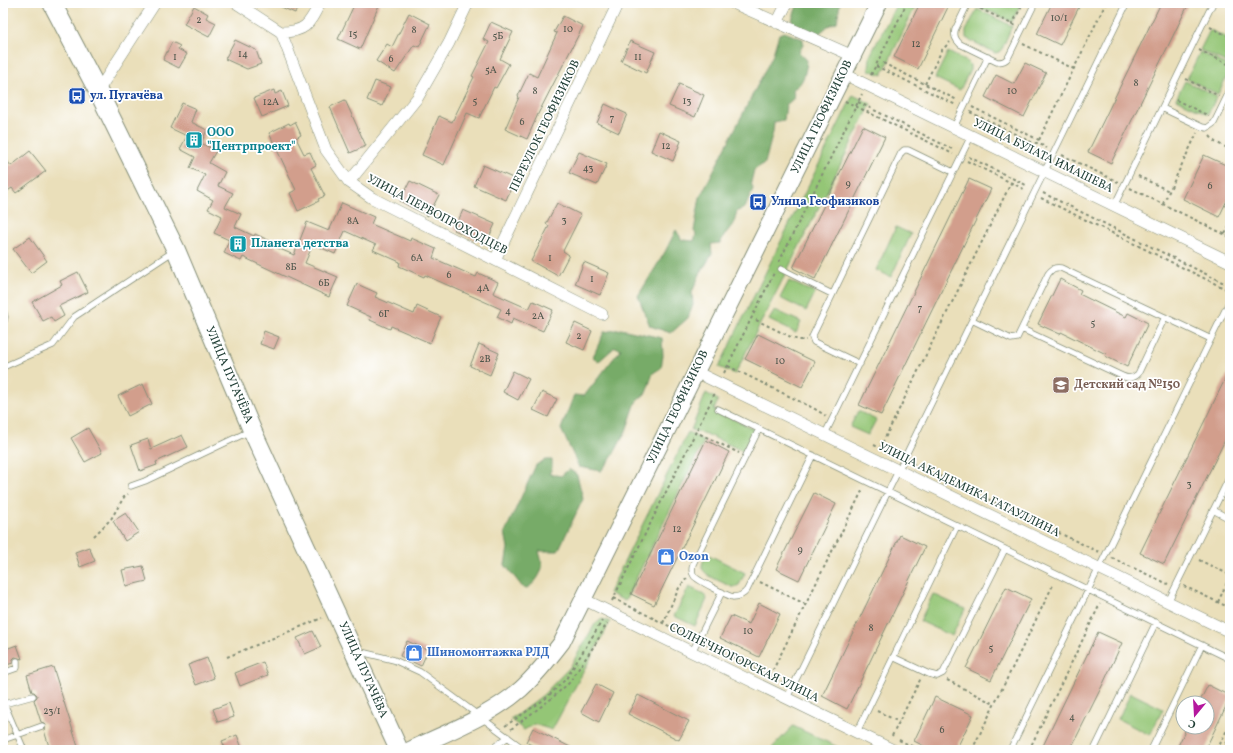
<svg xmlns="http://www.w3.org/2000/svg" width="1233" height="753" viewBox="0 0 1233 753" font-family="Vollkorn,serif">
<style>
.green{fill:#94c676;stroke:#5a8255}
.forest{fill:#77ab67;stroke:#4b744e}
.building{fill:#d29e8c}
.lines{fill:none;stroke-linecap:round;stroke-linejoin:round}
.lane-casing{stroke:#848e77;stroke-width:7}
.street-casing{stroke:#848e77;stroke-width:12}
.secondary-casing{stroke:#848e77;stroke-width:18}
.primary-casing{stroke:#848e77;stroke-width:20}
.path{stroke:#848e77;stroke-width:2;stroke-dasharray:3 3;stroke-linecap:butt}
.lane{stroke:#fff;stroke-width:5.5}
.street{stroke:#fff;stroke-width:11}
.secondary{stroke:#fff;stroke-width:16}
.primary{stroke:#fff;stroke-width:18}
.labels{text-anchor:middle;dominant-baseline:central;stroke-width:3.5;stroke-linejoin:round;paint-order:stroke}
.number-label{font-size:10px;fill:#4c554a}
.transit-label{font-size:12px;font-weight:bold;fill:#164399;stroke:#fff;text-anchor:start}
.street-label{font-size:12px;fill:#1f3d34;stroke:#fff}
.culture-label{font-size:12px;font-weight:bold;fill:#0d838f;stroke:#fff;text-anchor:start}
.education-label{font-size:12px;font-weight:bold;fill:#785e54;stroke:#fff;text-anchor:start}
.shop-label{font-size:12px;font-weight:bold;fill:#366cbe;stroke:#fff;text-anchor:start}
</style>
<rect width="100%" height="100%" fill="#fff"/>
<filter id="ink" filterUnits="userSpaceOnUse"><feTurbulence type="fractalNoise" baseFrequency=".025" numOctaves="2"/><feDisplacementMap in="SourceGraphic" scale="8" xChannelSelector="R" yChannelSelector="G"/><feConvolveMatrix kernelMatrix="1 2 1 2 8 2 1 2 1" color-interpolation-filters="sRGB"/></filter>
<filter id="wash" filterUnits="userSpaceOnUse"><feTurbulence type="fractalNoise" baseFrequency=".012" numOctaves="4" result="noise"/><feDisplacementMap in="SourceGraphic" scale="16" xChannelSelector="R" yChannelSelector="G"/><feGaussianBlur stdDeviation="0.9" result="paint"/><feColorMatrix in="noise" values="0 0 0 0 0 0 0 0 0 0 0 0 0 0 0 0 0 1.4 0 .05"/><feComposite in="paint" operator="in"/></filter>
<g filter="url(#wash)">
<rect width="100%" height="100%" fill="#eadfba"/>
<path class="green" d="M897,3H917L882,75L869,70L870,56Z
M984,3H1021L1012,22L982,8Z
M977,9L1012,26L1002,49L999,52L995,53L966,38V31Z
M1210,30L1230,39V64L1200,50Z
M948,52L966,61L970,65V70L960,90L935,78Z
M1200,52L1230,67V70L1218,94L1187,79Z
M1185,81L1217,96L1208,114L1176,99Z
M853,95L871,104L735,374L719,367Z
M896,227L911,234L891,277L876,270Z
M789,281L815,293L806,311L780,298Z
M775,310L801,322L796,333L769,320Z
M706,393L718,400L714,410L756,430L745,452L706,434L691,430Z
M858,411L876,420L868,435L850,427Z
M688,432L704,441L625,601L609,593Z
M707,554L745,573L739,585L734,587H732C725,583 701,575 702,566C702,562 705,558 707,554Z
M689,587L704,594L707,599L695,626L674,616Z
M933,594L965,609L952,636L920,621Z
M602,619L610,622L552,730L534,724L524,730L510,719L517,715L543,695L570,667L595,624Z
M1131,693L1163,709L1150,735L1118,719Z
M793,726L844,750H770Z"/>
<path class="forest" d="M798,3H840L837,22L828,26L815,37L795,30L792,20Z
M784,32L803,39V45L799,52L807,60C806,71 804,84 793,89L794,98L786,105L784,120L774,122L773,132L765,163L754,170L751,182L753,189L745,208L737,211L734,223L726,233L720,243L711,244L712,254L700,274L692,292L693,305L688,318L671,333L650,326L638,296L665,252L676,230L682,240L694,241L696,234L694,231L700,197L772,57L779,34Z
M621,329L662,338L663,356L661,368L653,373L646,393L636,402L626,431L612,457L601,471L579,467L561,429L574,395L584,396L621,349L615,347L598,362L593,357L604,332Z
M545,460H552V468L549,474L561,476L569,469L577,475L583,499L558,551H539C540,556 543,563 542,568C540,577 532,587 524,589L505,565L508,548L505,532L536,465Z"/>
<g id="blocks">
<path class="building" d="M272,3H300L295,13Z
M355,3H380L360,49L338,39Z
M920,3H950L918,69L894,57Z
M1052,3H1081L1060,45L1037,34Z
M1161,3H1189L1111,163L1088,152Z
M194,6L208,14L206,18L216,23L209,37L184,24Z
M409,13L430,24L419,47L414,45L395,73L376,61L387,44L392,47Z
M563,16L583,26L538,114L527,139L505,129L519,97L518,96L529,73L537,77L557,33L554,32Z
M491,22L513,32L500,59L509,64L496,88L494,87L479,118L467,113L444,165L422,155L439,116L452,122L474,77L472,76L489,42L483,39Z
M235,40L256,50L261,64L247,69L225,59Z
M630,41L655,52L646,73L621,61Z
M172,42L180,46L178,49L187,54L179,68L163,60Z
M1025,63L1046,73L1024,117L985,97L996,75L1014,84Z
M375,81L391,87L382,106L367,100Z
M679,84L704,95L695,117L669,106Z
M274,90L275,94L282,91L288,106L262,117L254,98Z
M345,100L366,146L350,153L330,107Z
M182,103L196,109L191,122L207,130L201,143L216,151L209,163L225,172L218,186L233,193L225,207L241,214L235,227L254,236L255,234L277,244L275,247L294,255L307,222L329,231L342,203L374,217L371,224L410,241L411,238L436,249L433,258L476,277L478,273L498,282L493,293L529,309L533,301L553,310L543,331L513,318L511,324L497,317L501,309L425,275L424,277L399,266L400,262L373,250L376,245L345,231L335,254L313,244L305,263L338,277L329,297L243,257L241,261L224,253L229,240L214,233L222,216L208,209L213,200L197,191L205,175L190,168L195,157L180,149L187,136L170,128Z
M605,104L627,114L619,133L597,123Z
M295,122L301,135L296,138L304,154L310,152L316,165L311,168L325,196L318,199L319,201L298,211L290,193L296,190L269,133L289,123L290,125Z
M863,126L885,137L815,279L793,268Z
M659,131L681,141L673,161L651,151Z
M30,151L46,171L16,193L12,188L3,194V155L11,166Z
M579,152L607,164L597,185L569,173Z
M1204,155L1230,167V194L1219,217L1183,199Z
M483,165L515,179L506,200L474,186Z
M969,179L991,189L881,415L859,405Z
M410,181L439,195L428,216L400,201Z
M557,203L581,215L563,251L569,255L558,276L531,261L549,226L546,224Z
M463,210L495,224L486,244L454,230Z
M30,237L47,261L31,273L13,249Z
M584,262L609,273L600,295L575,284Z
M78,272L88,292L59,306L64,316L54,322L51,317L43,321L32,302L62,285L60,281Z
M1060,279L1081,290L1079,294L1126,317L1128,313L1148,323L1127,367L1105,356L1106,354L1061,332L1060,334L1038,324Z
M357,284L377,293L375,297L414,314L417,306L441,317L430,343L391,326L390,329L370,320L371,317L347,306Z
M575,323L592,331L584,350L566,342Z
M264,331L279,337L274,349L260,344Z
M758,334L815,362L802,387L745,359Z
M479,344L499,353L490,375L470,366Z
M1230,369V430L1164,564L1140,553Z
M513,371L529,379L518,400L503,392Z
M143,384L152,404L128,416L118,396Z
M542,392L557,399L548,417L533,410Z
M88,428L102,453L85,462L71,438Z
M182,435L188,447L156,462L157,465L140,471L131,445L148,439L151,449Z
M706,440L729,452L654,605L631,594Z
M814,493L836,504L799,580L776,569Z
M126,513L139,532L125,541L113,521Z
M900,535L925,547L847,709L822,696Z
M89,547L95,561L80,567L75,552Z
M143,566L147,581L126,586L122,570Z
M1006,587L1031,599L991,680L966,668Z
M759,603L780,614L759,657L720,638L731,616L749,624Z
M313,631L321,647L305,654L297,638Z
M1098,632L1122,643L1103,684L1070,750H1041Z
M407,641L428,650L421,666L400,656Z
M17,645L22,659L15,657L13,659V663L3,666V650Z
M207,658L214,678L196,685L188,665Z
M263,662L268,675L240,686L235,673Z
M53,667L79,750H50L44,730L45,728L46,725L44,723L41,722L34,700L37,697V695L34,692H32L27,675Z
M596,684L613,693L599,722L581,712Z
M1208,685L1230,696V698L1205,750H1176L1187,727H1207V703H1199Z
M638,695L689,721L679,740L628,714Z
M935,697L973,715L956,750H932L914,741Z
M229,703L234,717L218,722L213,709Z
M533,728L576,750H541L526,742Z
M237,735L242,748L237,750H226L222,741Z"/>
</g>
</g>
<g filter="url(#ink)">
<use href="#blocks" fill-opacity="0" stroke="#848e77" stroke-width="1"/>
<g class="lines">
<defs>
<path id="lane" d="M968,3L955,30C954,36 955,39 960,44L997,62C1003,62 1006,61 1009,56L1035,3
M1162,108L1202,127L1207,128L1214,123L1230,90
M954,127L988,57
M1114,206L1213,3
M781,269L832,294
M3,310L5,317L3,324
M972,320L1011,339L1017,338L1048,274C1052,269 1054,267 1061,268L1211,339
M1022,329L1122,376C1128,379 1133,379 1138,374L1165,317
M860,364L814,342L812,337L901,153L904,150H908L953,172
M3,367L53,345L74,317L174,251
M718,409L1230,659
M759,429L693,564C692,568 691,572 694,576C697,580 728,596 733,597C739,597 744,594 747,590L813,455
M825,434L971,136
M131,486L145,481L250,431
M1213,510L1230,519
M1168,602L1230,476
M357,651L394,660L420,672L525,750
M692,652L722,592
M893,657L929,674L937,676L943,673L1005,549
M3,673L17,668V661
M787,698L1127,3
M3,701L24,750
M4,704L33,696
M857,732L957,526
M3,740L42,726
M490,750L508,737
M1010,750L1230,300
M1094,750L1156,622
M1151,750L1202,645"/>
<path id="street" d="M236,3L281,32L326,150L349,182L372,198L602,314
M733,3L853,56
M777,23L787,3
M281,32C306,32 309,24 320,3
M844,74L1230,262
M98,91L155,3
M349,182L418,97L449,43L468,3
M495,260L618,3
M696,372L1230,632
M583,599L893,750"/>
<path id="secondary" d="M410,750C447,732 489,717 521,689C536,675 549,659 562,642L879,3"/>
<path id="primary" d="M52,3L98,91L176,250L252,430L399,750"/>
</defs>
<use href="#lane" class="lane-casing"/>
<use href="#street" class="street-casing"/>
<use href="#secondary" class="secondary-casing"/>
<use href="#primary" class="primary-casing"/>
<path class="path" d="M975,6L1016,26
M979,9L982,3
M1012,25L1023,3
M1210,27L1230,37
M1023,44L1074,69
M1199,50L1230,65
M883,63L957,100
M876,66L956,105
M871,75L907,3
M1186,79L1219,96
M925,84L942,50L950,42
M1176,100L1209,116
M845,101L953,154
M858,102L954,150
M972,107L1039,140
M970,112L1033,143H1038L1047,148
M1210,136L1215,142L1230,149
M1039,140L1106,3
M1062,155L1118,182
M969,157L1028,186
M967,161L1026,190
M1138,176L1169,191
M1130,188L1230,237
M1043,193L1230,286
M1041,198L1230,291
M1163,204L1197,133
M1225,234L1230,225
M779,262L862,94
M756,320L793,338L798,340H806
M728,366L815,409L826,416
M724,373L774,273
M700,434L739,453
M874,445L897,456
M880,448L1011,183
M912,463L1099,552
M94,536L111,519L124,497L128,494
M1112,558L1168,584
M1199,560L1230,575
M760,582L805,604
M1184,586L1230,608
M613,598L691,637
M612,601L715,393
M1218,602L1230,576
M663,623L679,588L687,578
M706,644L786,684
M227,657L322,618
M770,676L863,489
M947,680L994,704
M799,690L807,694
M877,711L899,722
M505,726L545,699L566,679L602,621
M511,729L551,699L569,683L596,643L607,623
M892,736L921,678
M899,740L920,750
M972,750L1054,583
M1029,750L1100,604
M1217,750L1230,724
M1223,750L1230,736"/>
<use href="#lane" class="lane"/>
<use href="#street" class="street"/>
<use href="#secondary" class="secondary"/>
<use href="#primary" class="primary"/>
</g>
</g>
<defs>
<symbol id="bus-square" viewBox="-11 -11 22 22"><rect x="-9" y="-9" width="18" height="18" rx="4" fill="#1a4fb4" stroke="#fff"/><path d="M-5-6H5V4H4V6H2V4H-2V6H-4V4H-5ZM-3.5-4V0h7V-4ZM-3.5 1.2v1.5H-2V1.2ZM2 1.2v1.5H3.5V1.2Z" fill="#fff"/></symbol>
<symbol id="building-square" viewBox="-11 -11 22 22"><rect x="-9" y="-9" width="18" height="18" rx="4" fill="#0f9aa8" stroke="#fff"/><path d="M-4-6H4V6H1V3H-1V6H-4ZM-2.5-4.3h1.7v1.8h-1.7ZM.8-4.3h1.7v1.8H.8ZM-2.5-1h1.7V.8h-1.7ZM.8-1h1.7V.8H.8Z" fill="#fff"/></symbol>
<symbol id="school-square" viewBox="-11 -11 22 22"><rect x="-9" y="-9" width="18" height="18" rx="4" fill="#8d6e63" stroke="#fff"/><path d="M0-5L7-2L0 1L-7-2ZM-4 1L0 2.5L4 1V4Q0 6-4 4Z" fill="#fff"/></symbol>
<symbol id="shop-square" viewBox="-11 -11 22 22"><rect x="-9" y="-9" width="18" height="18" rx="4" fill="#3f7fe0" stroke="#fff"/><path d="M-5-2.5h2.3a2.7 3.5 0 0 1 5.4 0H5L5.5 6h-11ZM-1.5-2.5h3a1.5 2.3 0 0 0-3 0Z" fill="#fff"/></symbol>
</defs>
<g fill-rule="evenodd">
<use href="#bus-square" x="67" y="86" width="20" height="20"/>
<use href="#building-square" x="184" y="130" width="20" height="20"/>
<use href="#bus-square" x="748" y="192" width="20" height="20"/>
<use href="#building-square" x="228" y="234" width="20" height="20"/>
<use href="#school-square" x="1051" y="375" width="20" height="20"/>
<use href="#shop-square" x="656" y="547" width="20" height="20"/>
<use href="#shop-square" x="404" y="643" width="20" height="20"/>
</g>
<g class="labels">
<g class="number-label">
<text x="1059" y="18">10/1</text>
<text x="199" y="20">2</text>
<text x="568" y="29">10</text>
<text x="414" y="30">8</text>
<text x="353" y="34">15</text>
<text x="498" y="36">5Б</text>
<text x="916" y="44">12</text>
<text x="243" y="54">14</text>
<text x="175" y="57">1</text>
<text x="638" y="57">11</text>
<text x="391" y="59">6</text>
<text x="491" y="70">5А</text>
<text x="1136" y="83">8</text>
<text x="535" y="91">8</text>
<text x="1012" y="91">10</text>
<text x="475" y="101">5</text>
<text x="687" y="101">13</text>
<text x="271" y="102">12А</text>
<text x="612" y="118">7</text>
<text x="522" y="122">6</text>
<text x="666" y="146">12</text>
<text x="588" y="168">43</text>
<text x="848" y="184">9</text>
<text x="1210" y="186">6</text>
<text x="564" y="220">3</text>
<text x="353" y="221">8А</text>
<text x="417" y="258">6А</text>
<text x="550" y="258">1</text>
<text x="291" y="267">8Б</text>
<text x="449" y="275">6</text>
<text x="592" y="279">1</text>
<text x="324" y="283">6Б</text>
<text x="483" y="288">4А</text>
<text x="920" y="308">7</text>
<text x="508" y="311">4</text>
<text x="384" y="314">6Г</text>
<text x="538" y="316">2А</text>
<text x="1093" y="323">5</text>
<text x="579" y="336">2</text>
<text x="485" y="359">2В</text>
<text x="780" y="361">10</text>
<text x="1189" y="484">3</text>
<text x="677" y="529">12</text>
<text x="800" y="550">9</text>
<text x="871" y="628">8</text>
<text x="748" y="631">10</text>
<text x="991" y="648">5</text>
<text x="52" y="711">23/1</text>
<text x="1072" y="717">4</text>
<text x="942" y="730">6</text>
</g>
<g class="transit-label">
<text x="90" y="96">ул. Пугачёва</text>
<text x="771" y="202">Улица Геофизиков</text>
</g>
<g class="street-label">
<text transform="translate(822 117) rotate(-64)">УЛИЦА ГЕОФИЗИКОВ</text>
<text transform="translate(545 126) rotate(-64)">ПЕРЕУЛОК ГЕОФИЗИКОВ</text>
<text transform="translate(1043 156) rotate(26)">УЛИЦА БУЛАТА ИМАШЕВА</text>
<text transform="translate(437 215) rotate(28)">УЛИЦА ПЕРВОПРОХОДЦЕВ</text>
<text transform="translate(229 375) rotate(67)">УЛИЦА ПУГАЧЁВА</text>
<text transform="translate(678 407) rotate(-64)">УЛИЦА ГЕОФИЗИКОВ</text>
<text transform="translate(969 490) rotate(26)">УЛИЦА АКАДЕМИКА ГАТАУЛЛИНА</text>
<text transform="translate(744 663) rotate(26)">СОЛНЕЧНОГОРСКАЯ УЛИЦА</text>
<text transform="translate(363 670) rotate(66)">УЛИЦА ПУГАЧЁВА</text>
</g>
<g class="culture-label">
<text x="207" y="133">ООО<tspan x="207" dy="14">"Центрпроект"</tspan></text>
<text x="251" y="244">Планета детства</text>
</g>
<g class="education-label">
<text x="1074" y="385">Детский сад №150</text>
</g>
<g class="shop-label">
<text x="679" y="557">Ozon</text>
<text x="427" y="653">Шиномонтажка РЛД</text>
</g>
</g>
<rect width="1233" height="753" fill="none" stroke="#fff" stroke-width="16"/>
<g transform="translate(1195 715) rotate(198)"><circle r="19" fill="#ffffff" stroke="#a5b1ae"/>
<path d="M0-3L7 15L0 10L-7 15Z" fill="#b5179e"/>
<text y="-6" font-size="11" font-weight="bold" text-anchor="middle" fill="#1f3d34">С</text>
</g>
</svg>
